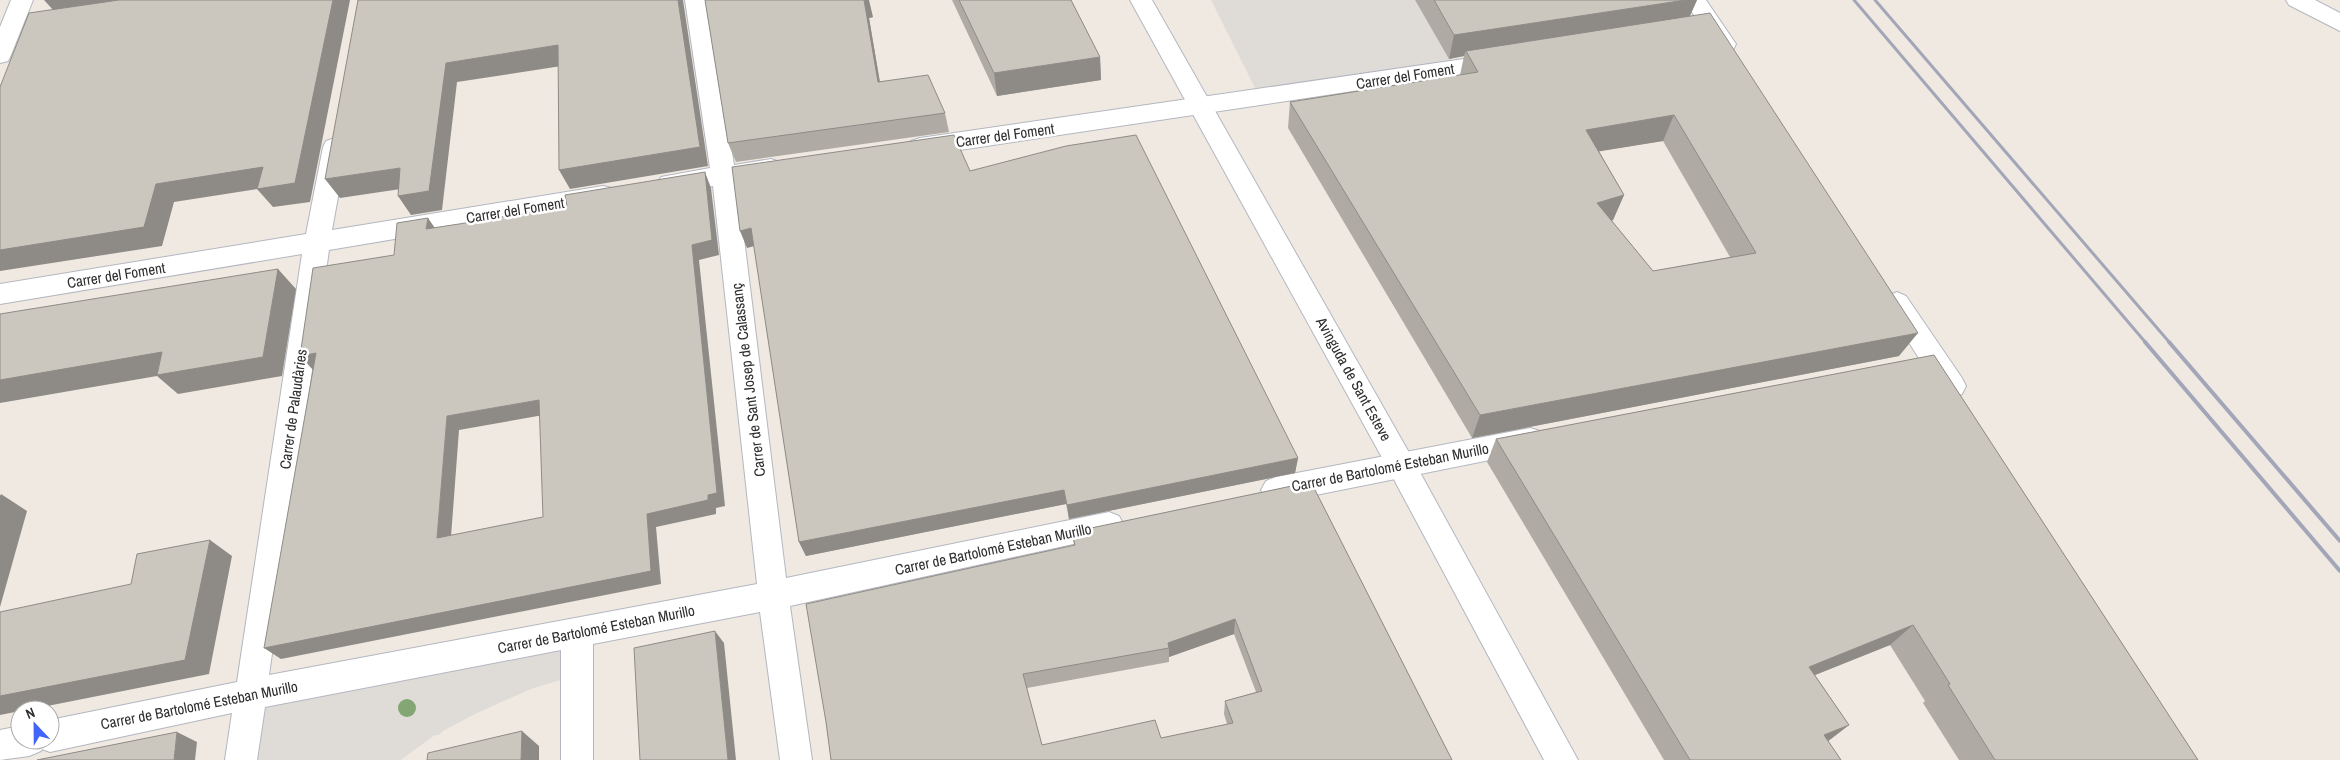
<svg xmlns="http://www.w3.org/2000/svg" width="2340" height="760" viewBox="0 0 2340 760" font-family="'Archivo Narrow',sans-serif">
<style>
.plaza{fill:#dfdcd8}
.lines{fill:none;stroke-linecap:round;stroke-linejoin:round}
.street-casing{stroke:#b4b7c1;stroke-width:2}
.secondary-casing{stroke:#b4b7c1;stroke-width:2}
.street{fill:#fff;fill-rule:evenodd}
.secondary{fill:#fff;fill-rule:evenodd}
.rail-far1{stroke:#a3a6b8;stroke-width:3}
.rail{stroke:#a3a6b8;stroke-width:4}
.tree{fill:#84a574}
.wall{fill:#afaba4;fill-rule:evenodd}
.shaded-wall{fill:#8e8b86}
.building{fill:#cbc7bf;stroke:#8e8b86;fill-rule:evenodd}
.labels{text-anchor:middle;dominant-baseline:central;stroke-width:5;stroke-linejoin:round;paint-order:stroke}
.street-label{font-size:15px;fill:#2e2e2e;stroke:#fff}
</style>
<rect width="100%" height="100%" fill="#efe9e1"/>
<path class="plaza" d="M1211,0H1415L1456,68L1260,98Z
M577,633V675L531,689L477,713L443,731L439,735H435L401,760H241L251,694Z"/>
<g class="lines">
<defs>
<path id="street" d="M685,0H707L734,165L771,159L780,162L783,168L780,174L737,182L786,578L1109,512L1119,516L1124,525L1119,534L790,606L812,760H780L760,612L593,644V760H561V650L265,707L257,760H225L232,713L50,752L42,749L41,751L29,756L0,760V730L20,726V740H50V720L237,682L302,254L0,304V284L306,234L323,147L326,141L335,138L344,141L347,147L332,230L603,186L612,188L615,195L612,202L603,204L329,250L269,675L757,584L713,186L670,193L661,191L658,184L661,177L710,168Z
M1684,0H1706L1736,44L1733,50L1725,52L1717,50Z
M2286,0H2315L2340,13V31L2289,5Z
M1498,54L1506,56L1509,62L1506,68L920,156L911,153L908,147L911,141L920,138Z
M1897,292L1906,296L1962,378L1966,386L1962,394L1952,397L1942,394L1888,310L1884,303L1888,296Z
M1530,428L1540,431L1544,440L1540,449L1530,452L1276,503L1266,499L1261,490L1266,481L1276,477Z"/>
<path id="secondary" d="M11,0H33L11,55L8,61L0,63V27Z
M1130,0H1152L1411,456L1578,760H1544L1391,474Z"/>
</defs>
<use href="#street" class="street-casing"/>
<use href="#secondary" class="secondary-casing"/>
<use href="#street" class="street"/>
<use href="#secondary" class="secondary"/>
<path class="rail-far1" d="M1854,0L2146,343
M1875,0L2170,343"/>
<path class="rail" d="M2145,342L2340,571
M2169,342L2340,541"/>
</g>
<circle class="tree" cx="407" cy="708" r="9"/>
<path class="wall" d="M705,0L873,17L869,18L880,82L945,113L949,132L736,162L728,143Z
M952,0H1071L1100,57L1101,80L997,96Z
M1415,0H1697L1690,16L1899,356L1472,438L1288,128L1290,102L1460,75L1464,56L1449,59ZM1663,141L1730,257L1653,271L1612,221L1613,220L1624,195L1599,151Z
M970,171L1298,458L1295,473L1069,519L1066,504L806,556L799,542L754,246L747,248Z
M1934,355L2198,760H1959L1923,703L1925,701L1890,645L1815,675L1849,725L1828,741L1841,760H1664L1487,462L1496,439Z
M1311,482L1452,760H831L826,722L1074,545L1072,532ZM1234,634L1256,692L1225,701L1224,714L1227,724L1161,738L1042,745L1027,688L1169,662V657Z"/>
<path class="shaded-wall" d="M44,0H143L55,12Z
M333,0H350L310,202L273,207L257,189L174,202L162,246L0,271V250L156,184Z
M678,0H683L708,166L570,189L559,170Z
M864,0H869L873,17L869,18L883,101L878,82Z
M1686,0H1697L1687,22L1466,51L1464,56L1449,59L1454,35Z
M558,45L568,65L457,82L442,210L411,215L398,196L446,63Z
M1100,57L1101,80L997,96L994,73Z
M1674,115L1663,141L1577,155L1586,130Z
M400,168L414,187L340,198L325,179Z
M705,172L711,188L719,255L699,260L725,506L716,508V514L656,527L661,584L281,659L264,648L647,514L692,245Z
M1624,195L1613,220L1587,227L1597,203Z
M428,218L439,234L426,229Z
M751,228L758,245L747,248L740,231Z
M278,269L296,289L282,376L178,394L157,376L0,403V380Z
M1918,333L1899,356L1472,438L1480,415Z
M316,353L314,371L300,356Z
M539,400L549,414L459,430L450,550L437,538L447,416Z
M1298,458L1295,473L1069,519L1067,505Z
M1064,490L1066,504L806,556L799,542Z
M1,494L27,511L0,607V496Z
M210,540L232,556L209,674L27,710H20V711L0,715V696Z
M1235,619L1234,634L1169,657V648L1168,643Z
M1913,625L1890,645L1790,685L1809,667Z
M715,631L724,643L736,760H728Z
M1849,725L1827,742L1824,735Z
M522,731L539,746V760H521Z
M177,732L197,742L195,760H174Z"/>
<path class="building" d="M119,0H333L295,183L257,189L263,167L156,184L144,227L0,250V87L29,13Z
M358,0H678L700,147L559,170L558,45L446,63L429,191L398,196L400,168L325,179Z
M705,0H864L878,82L928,75L945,113L728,143Z
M959,0H1071L1100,57L994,73Z
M1434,0H1686L1454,35Z
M1710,13L1918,333L1480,415L1290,102L1478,72L1466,51ZM1674,115L1756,253L1653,271L1597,203L1624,195L1586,130Z
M954,135L970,171L1066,146L1136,135L1298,458L1067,505L1064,490L799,542L751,228L740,231L732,167Z
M705,172L712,240L692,245L717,493L708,495V500L647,514L651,571L264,648L316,353L300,356L313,268L394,255L397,223L428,218L426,229L459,224L567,206L565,195ZM539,400L543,517L437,538L447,416Z
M278,269L263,357L157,375L162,352L0,380V314Z
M1934,355L2198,760H1995L1948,685L1950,684L1913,625L1809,667L1849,725L1824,735L1841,760H1690L1496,439Z
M1311,482L1452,760H831L826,722L806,604L1075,545L1072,532ZM1235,619L1262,691L1225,701L1233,723L1161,738L1155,720L1042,745L1023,674L1169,648L1168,643Z
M210,540L185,660L0,696V612L131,584L137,554Z
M715,631L728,760H640L634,648Z
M522,731L521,760H427L428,753Z
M177,732L174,760H37Z"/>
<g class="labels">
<g class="street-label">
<text transform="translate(1405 76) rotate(-9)">Carrer del Foment</text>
<text transform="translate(1005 135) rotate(-8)">Carrer del Foment</text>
<text transform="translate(515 210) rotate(-9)">Carrer del Foment</text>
<text transform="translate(116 275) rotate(-9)">Carrer del Foment</text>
<text transform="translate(1354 379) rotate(61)">Avinguda de Sant Esteve</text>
<text transform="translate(748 380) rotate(-97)">Carrer de Sant Josep de Calassanç</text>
<text transform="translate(293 409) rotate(-82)">Carrer de Palaudàries</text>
<text transform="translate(1390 467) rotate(-11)">Carrer de Bartolomé Esteban Murillo</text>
<text transform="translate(993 549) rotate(-12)">Carrer de Bartolomé Esteban Murillo</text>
<text transform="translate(596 629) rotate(-11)">Carrer de Bartolomé Esteban Murillo</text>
<text transform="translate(199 705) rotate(-11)">Carrer de Bartolomé Esteban Murillo</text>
</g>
</g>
<g transform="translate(35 725) rotate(338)"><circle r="24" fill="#ffffff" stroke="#ababab"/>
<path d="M0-4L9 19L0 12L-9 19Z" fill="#4264fb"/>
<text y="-8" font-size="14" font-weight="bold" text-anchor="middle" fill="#2e2e2e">N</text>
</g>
</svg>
